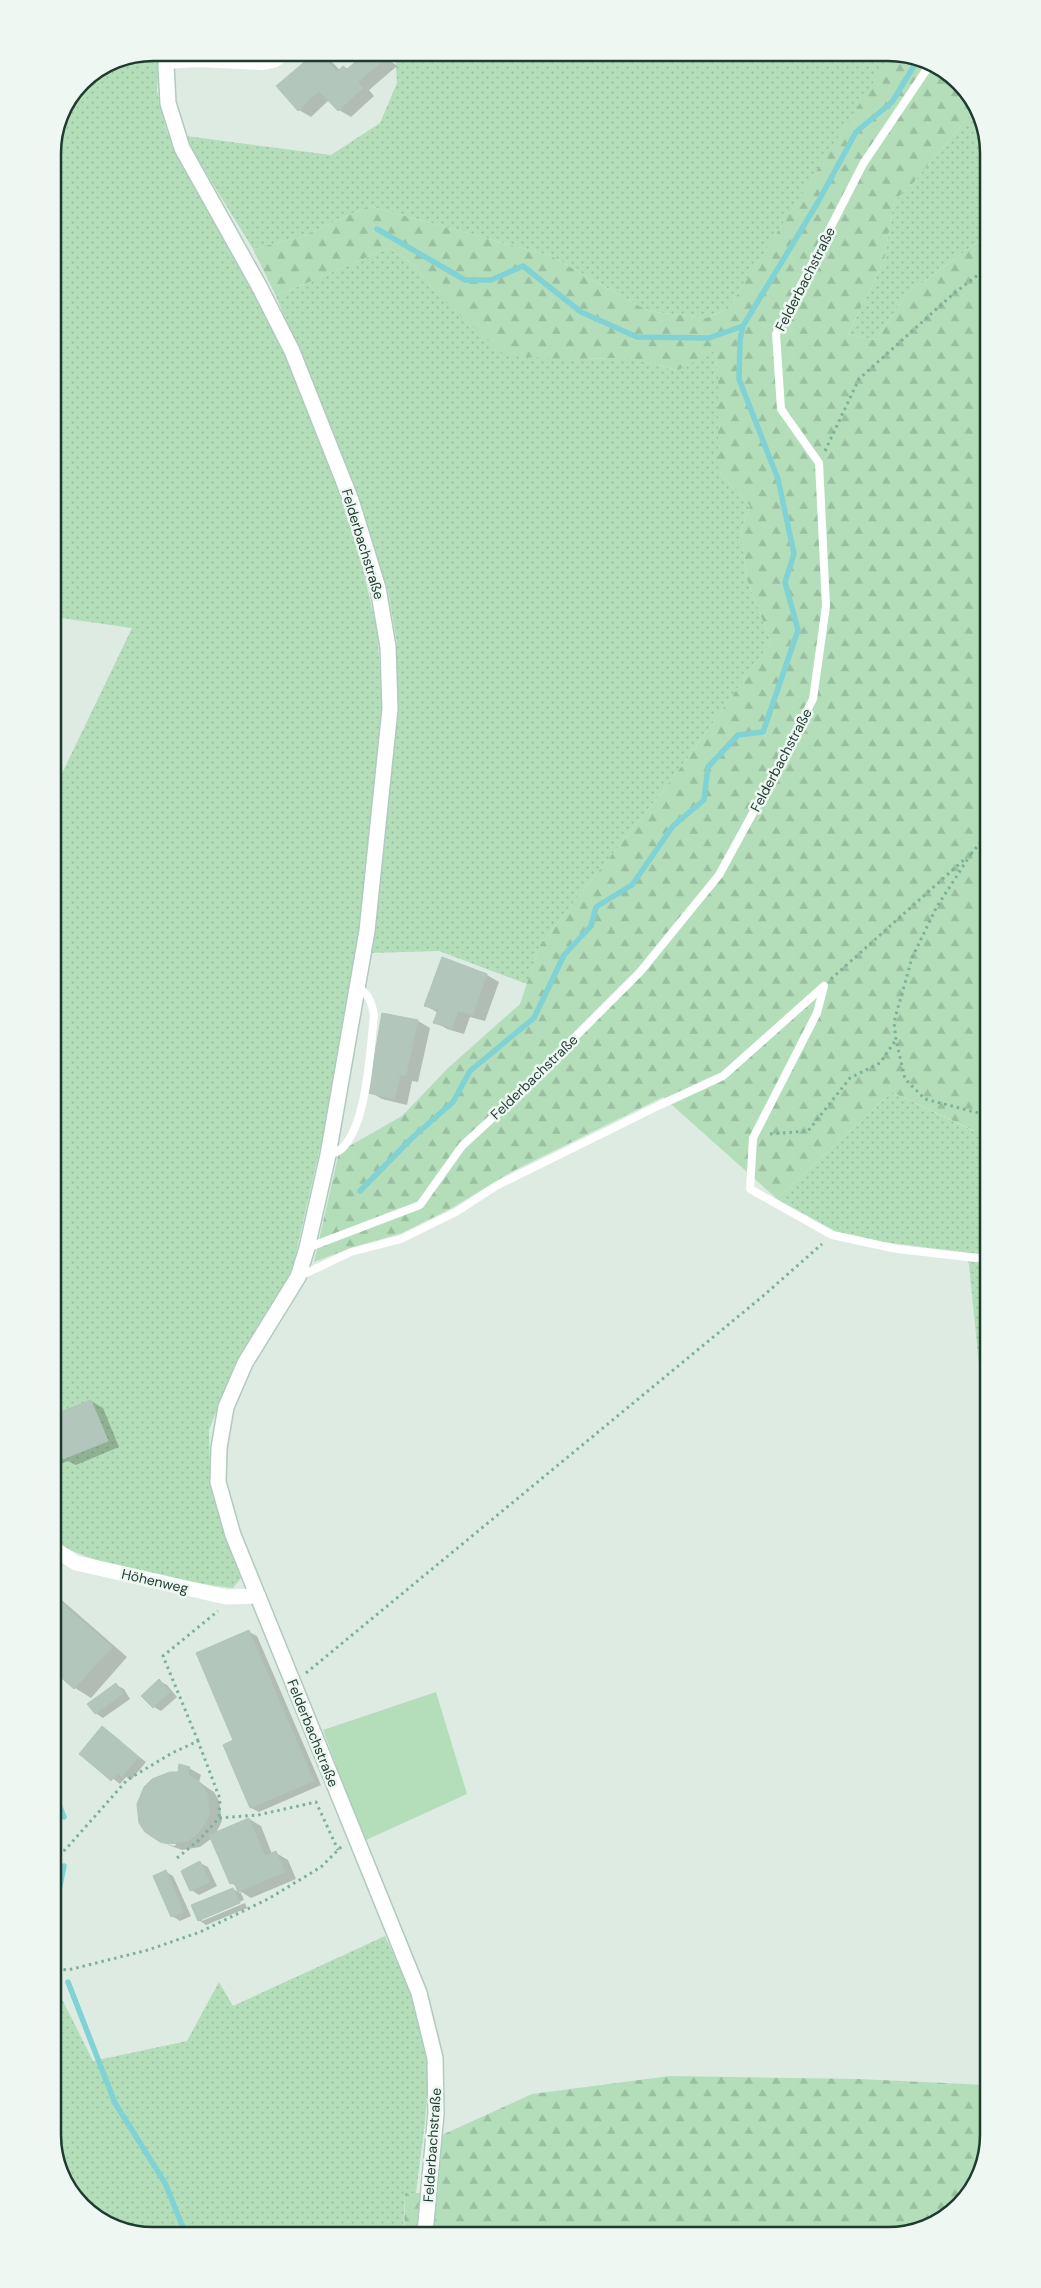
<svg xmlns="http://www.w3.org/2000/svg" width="1041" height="2288" viewBox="0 0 1041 2288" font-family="'DM Sans',sans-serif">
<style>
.grass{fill:url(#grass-dots)}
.forest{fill:url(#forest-firs)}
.pitch{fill:#b4deba}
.shadow{fill:#0003}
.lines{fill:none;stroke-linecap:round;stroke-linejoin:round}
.stream{stroke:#80d2d5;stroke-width:5.5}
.building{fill:#b3c6bc;stroke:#b0c5b9}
.secondary-casing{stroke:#b0cbbe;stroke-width:18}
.path{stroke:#7bb19a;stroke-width:3;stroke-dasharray:2.5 4;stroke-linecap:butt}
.lane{stroke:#fff;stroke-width:8}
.street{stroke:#fff;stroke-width:15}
.secondary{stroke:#fff;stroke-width:15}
.labels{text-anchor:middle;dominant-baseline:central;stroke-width:5;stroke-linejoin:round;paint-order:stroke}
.street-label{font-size:14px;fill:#1e3b30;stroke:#eef7f1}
.rim{fill:none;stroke:#1e3b30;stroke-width:2.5}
</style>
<defs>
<pattern id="grass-dots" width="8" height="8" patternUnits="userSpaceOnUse" patternTransform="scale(1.25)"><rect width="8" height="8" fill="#b4deba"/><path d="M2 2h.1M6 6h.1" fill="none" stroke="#9abfa0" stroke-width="1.8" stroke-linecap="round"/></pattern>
<pattern id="forest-firs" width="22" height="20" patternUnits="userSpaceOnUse" patternTransform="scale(1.25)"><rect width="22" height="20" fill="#b4deba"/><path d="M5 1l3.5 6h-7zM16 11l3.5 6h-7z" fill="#9abfa0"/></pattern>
</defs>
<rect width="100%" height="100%" fill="#deebe3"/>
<path class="grass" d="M153,53H159L157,91L167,132L187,172L249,278L283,347L336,484L362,565L377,630L382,703L361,919L323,1135L293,1266L274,1305L225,1389L209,1430L210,1483L241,1578L233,1588C174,1580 109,1571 56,1543L54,790L132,628L54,617L53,147L60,114L82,82L115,60Z
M395,53H893L728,309L705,318L648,311L551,256L369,206L303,236L253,249L195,155L186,136L331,155L380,123L397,83Z
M975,109L983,120V238L907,294L875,340L848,334L884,261L894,201L914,182Z
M389,248L413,264L435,292L567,359L628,358L677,370L715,350L718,374V471L750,506L741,530L747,579L771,642L676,774L540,945L527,984L439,951L369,953L396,717L397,644L388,591L358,497L276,296Z
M892,1092L974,1131H986V1255L883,1242L835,1231L777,1199Z
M968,1261L986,1263L987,1445L969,1265Z
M385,1936C402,1974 424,2017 427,2059C430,2103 421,2149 416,2193H405L403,2234L146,2235L92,2215L58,2168L57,1989L93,2061L187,2041L219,1982L233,2006Z"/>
<path class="forest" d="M892,53L949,73L975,109L914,182L894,201L884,261L848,334L875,340L907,294L983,238L986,1131H975L892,1092L777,1199L663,1097L513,1171L452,1208L402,1233L351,1248L314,1262L339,1152L402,1116L448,1068L520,1004L540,945L676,774L771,642L747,579L741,530L750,506L718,471V374L715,351L678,370L627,358L567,359L505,356L435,292L413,264L389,248L276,296L253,249L303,236L369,206L551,256L648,311L706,318L728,309Z
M670,2076L859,2079L988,2085V2135L971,2191L921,2230L404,2234L405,2193H438L442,2135L532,2094Z"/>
<path class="pitch" d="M436,1692L467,1794L364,1841L323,1730Z"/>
<path class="shadow" d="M317,53L329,59L340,70H348L368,53H381L397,66L369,90L374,96L351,117L339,110L329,100L311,117L299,110L278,86Z
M487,975L499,982L485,1021L470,1017L464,1034L447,1029L435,1022L438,1013L425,1005Z
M418,1021L430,1028L418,1082L412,1081L407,1105L382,1099L370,1092Z
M91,1401L103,1408L119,1447L76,1465L68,1461L56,1466V1415Z
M56,1595L127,1657L91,1698L75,1688L57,1672Z
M249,1632L257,1636L321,1785L259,1812L251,1808L225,1746L235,1741Z
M159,1681L167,1685L177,1697L161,1711L154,1707Z
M116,1685L124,1689L130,1699L103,1718L95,1713Z
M102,1728L146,1762L131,1780L126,1777L120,1784L81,1754Z
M189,1768L201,1775L199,1782L214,1792L219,1801L222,1821L216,1833L249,1819L261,1826L272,1854L276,1853L288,1860L296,1879L251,1898L240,1891L244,1900L202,1918V1921L245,1903L247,1908L206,1925L199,1920L233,1889L240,1893L238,1887L231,1883L212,1838L200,1847L182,1850L168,1845L175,1846L176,1844L161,1841L179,1773Z
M200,1863L208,1867L217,1886L199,1895L191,1890Z
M166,1872L173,1876L191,1916L180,1921L172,1916Z"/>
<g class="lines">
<path class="stream" d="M377,229L465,280H491L523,266L581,312L637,337L709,338L743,326
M360,1191L413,1137L453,1102L470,1071L534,1018L564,955L591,926L596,907L632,885L673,826L704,800L708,767L738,735L763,732L798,630L785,582L794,554L778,479L739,379L740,340L743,326L818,202L856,132L892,102L917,61
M57,1800L64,1817
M57,1900L64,1866
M68,1982L115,2103L165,2183L186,2235"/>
</g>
<path class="building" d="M315,53H319L337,72L343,66L347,69L366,53H380L386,58L358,82L363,88L338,111L319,91L298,111L276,86Z
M442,957L487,974L473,1015L458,1011L452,1028L433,1023L438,1010L424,1006Z
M382,1013L418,1020L406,1076L400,1075L395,1099L368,1093Z
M91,1400L108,1441L63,1459L60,1452L56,1454V1414Z
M56,1598L112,1647L74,1689L57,1674Z
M249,1630L314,1781L250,1808L223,1745L233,1740L196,1653Z
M159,1679L170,1692L153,1708L141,1696Z
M116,1683L123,1694L95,1714L87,1704Z
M102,1726L119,1740L96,1768L79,1754Z
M119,1740L139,1757L122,1777L118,1773L111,1781L96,1768Z
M179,1764L190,1767L188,1774L202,1784L207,1793L210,1814L203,1827L196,1835L188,1841L169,1844L160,1842L145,1832L139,1823L137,1804L144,1787L152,1779L170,1772H178Z
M249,1818L265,1856L276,1851L285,1872L238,1892L234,1882L230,1884L209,1835Z
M200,1861L210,1882L190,1891L181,1871Z
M166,1870L184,1912L171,1917L153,1876Z
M233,1888L240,1903L198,1921L191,1905Z"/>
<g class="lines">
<defs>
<path id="secondary" d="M168,53L166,65L168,103L182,148L259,286L292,351L351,500L378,588L388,647L390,709L367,931L328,1155L307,1248L298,1277L245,1363L226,1407L219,1448L218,1482L233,1535L419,1993L435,2058L436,2113L425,2233"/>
</defs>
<use href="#secondary" class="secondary-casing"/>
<path class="path" d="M825,451L859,379L952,295L983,271
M971,854L936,908L912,958L894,1022L896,1040L905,1079L925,1099L986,1115
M971,854L985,837
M831,979L966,858
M770,1134L808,1131L850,1078L880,1063L895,1041
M306,1673L763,1296L822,1244
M198,1741L163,1656L218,1611
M57,1852L65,1850L127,1780L172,1753L198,1741L220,1799L219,1818
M177,1858L199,1840L219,1818L258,1815L316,1802L338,1850
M57,1969L68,1970L148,1950L200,1932L268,1899L321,1867L342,1846"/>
<path class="lane" d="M166,65L197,63L263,66L276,63L291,53
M328,1155C335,1153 341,1151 345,1145C367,1119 370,1051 374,1016C372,1002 369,995 357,986
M307,1248L420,1205L462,1146L511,1101L640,972L719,875L777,769L813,699L826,606L819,463L781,409L776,334L863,164L929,66
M300,1276L351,1252L401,1239L456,1212L496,1186L660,1105L723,1076L824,986L817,1013L753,1138L750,1189L832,1235L897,1249L986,1259"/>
<path class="street" d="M56,1550L76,1563L226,1597L258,1596"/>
<use href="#secondary" class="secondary"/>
</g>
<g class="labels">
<g class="street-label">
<text transform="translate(805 279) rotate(-63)">Felderbachstraße</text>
<text transform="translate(363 544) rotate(73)">Felderbachstraße</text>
<text transform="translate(781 760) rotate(-62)">Felderbachstraße</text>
<text transform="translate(534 1077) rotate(-44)">Felderbachstraße</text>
<text transform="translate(155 1581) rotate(13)">Höhenweg</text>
<text transform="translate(313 1733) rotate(68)">Felderbachstraße</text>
<text transform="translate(432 2145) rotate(-86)">Felderbachstraße</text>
</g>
</g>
<path d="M0 0H1041V2288H0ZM153 61H888A92 92 0 0 1 980 153V2135A92 92 0 0 1 888 2227H153A92 92 0 0 1 61 2135V153A92 92 0 0 1 153 61Z" fill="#eef7f1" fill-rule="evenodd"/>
<path class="rim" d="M153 61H888A92 92 0 0 1 980 153V2135A92 92 0 0 1 888 2227H153A92 92 0 0 1 61 2135V153A92 92 0 0 1 153 61Z"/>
</svg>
